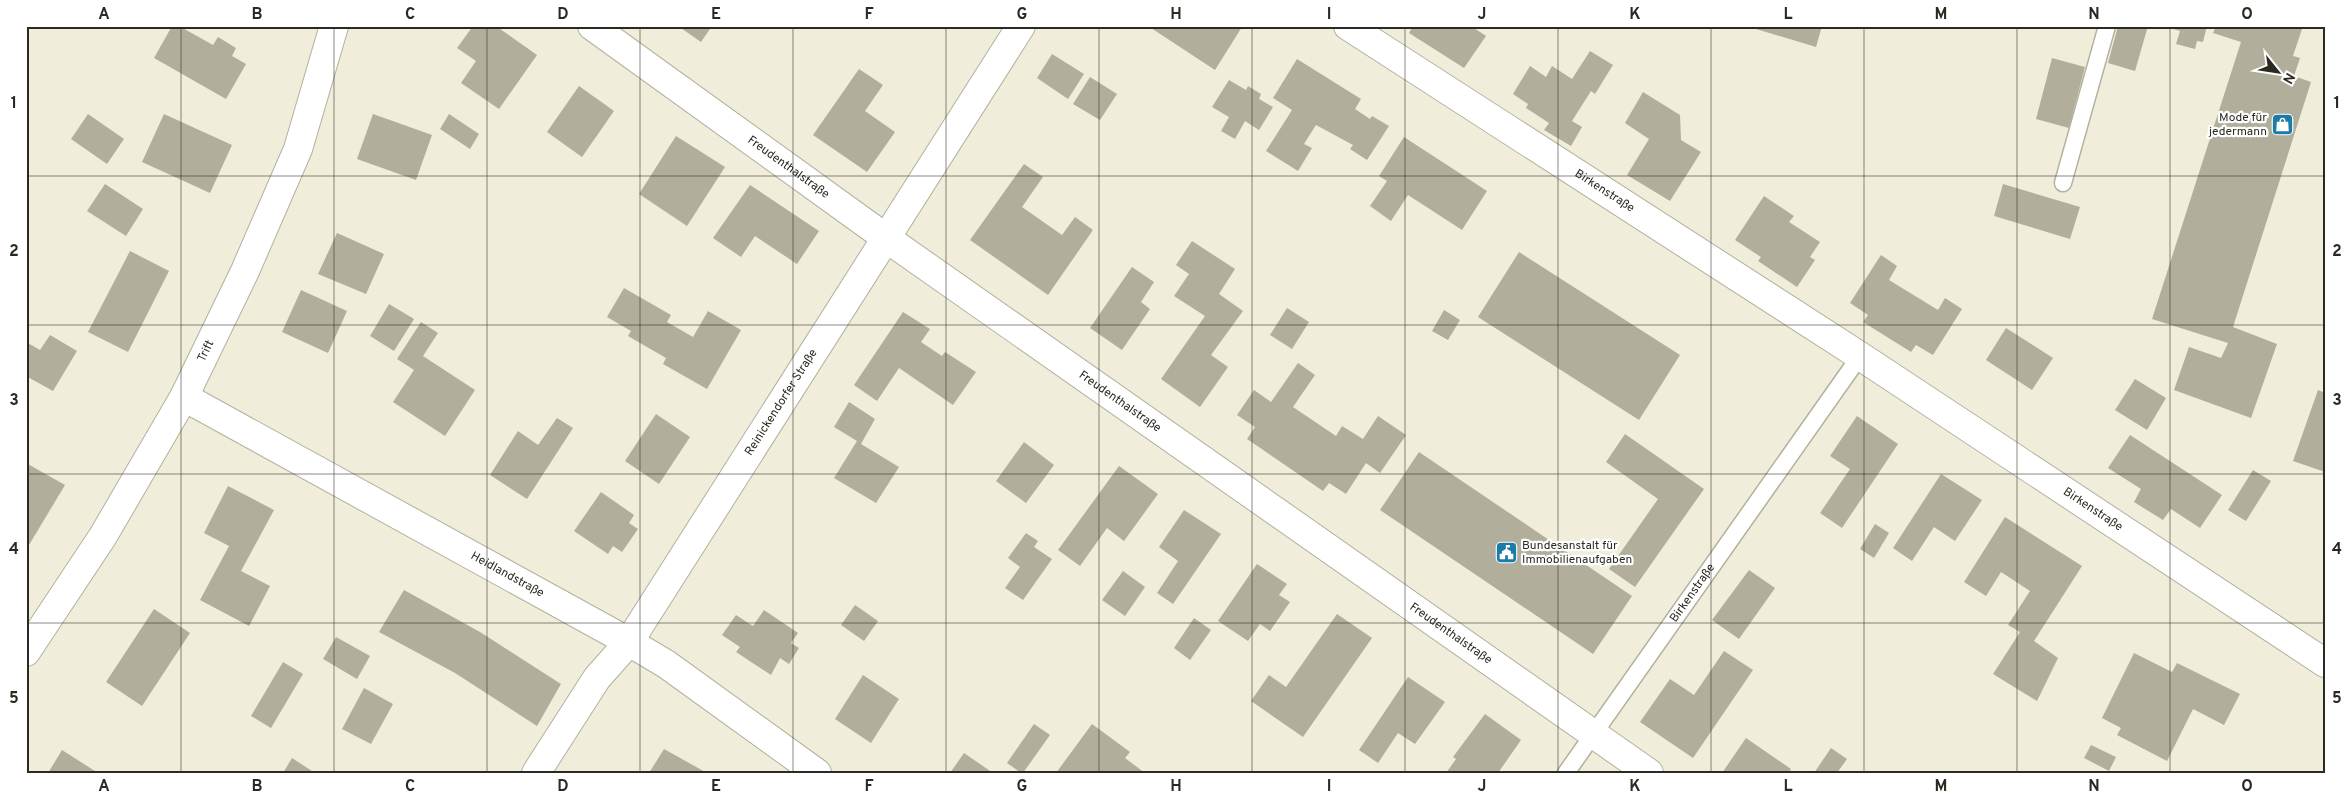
<svg xmlns="http://www.w3.org/2000/svg" width="2351" height="799" viewBox="0 0 2351 799" font-family="Overpass,sans-serif">
<style>
.building{fill:#b1ae9b}
.lines{fill:none;stroke-linecap:round;stroke-linejoin:round}
.lane-casing{stroke:#b3b09d;stroke-width:19}
.street-casing{stroke:#b3b09d;stroke-width:30}
.lane{stroke:#fff;stroke-width:16}
.street{stroke:#fff;stroke-width:28}
.grid{fill:none;stroke:#2b2a22;stroke-width:1;stroke-opacity:0.55}
.labels{text-anchor:middle;dominant-baseline:central;stroke-width:4.5;stroke-linejoin:round;paint-order:stroke}
.poi-label{font-size:12px;fill:#2b2a22;stroke:#fff;text-anchor:end}
.street-label{font-size:12px;fill:#2b2a22;stroke:#fff}
.neatline{fill:none;stroke:#2b2a22;stroke-width:2}
.grid-label{font-size:16px;text-anchor:middle;font-weight:bold;fill:#2b2a22}
</style>
<rect width="100%" height="100%" fill="#f0eeda"/>
<path class="building" d="M172,26H179L213,45L218,37L236,48L232,56L246,64L226,99L154,58Z
M473,26H496L537,55L499,109L461,83L476,61L457,48Z
M678,26H712L701,42Z
M1148,26H1241L1242,27L1215,70Z
M1413,26H1471L1486,36L1464,68L1409,33Z
M1746,26H1822L1816,47Z
M2118,26H2148L2135,71L2108,63Z
M2164,26H2207L2203,42L2197,41L2195,49L2176,44L2180,31Z
M2216,26H2303L2293,56L2300,58L2294,76L2311,82L2233,327L2277,344L2251,418L2174,390L2189,347L2221,358L2228,343L2152,319L2241,42L2213,33Z
M1590,51L1613,65L1595,94L1591,91L1572,121L1582,127L1571,146L1544,130L1549,123L1526,108L1528,104L1513,94L1530,66L1546,77L1552,66L1572,79Z
M1052,54L1084,74L1068,99L1037,78Z
M2052,58L2085,67L2069,128L2036,119Z
M1297,59L1361,99L1355,109L1370,119L1372,116L1389,126L1367,160L1350,149L1353,145L1316,125L1304,144L1312,148L1298,171L1266,151L1292,110L1273,98Z
M859,69L883,85L865,111L895,132L867,172L813,135Z
M1090,77L1117,94L1100,120L1073,104Z
M1229,80L1246,90L1248,86L1261,94L1259,99L1273,107L1259,130L1245,121L1235,139L1221,131L1229,117L1212,107Z
M579,86L614,111L582,157L547,132Z
M1643,92L1680,115L1681,140L1701,152L1670,201L1627,175L1649,139L1625,123Z
M88,114L124,139L107,164L71,139Z
M164,114L232,145L210,193L142,162Z
M373,114L432,135L416,180L357,159Z
M449,114L479,134L470,149L440,129Z
M676,136L725,167L687,226L639,194Z
M1404,137L1487,191L1462,230L1408,195L1391,221L1370,206L1387,181L1379,176Z
M1024,164L1043,177L1022,207L1062,235L1075,217L1093,230L1048,295L970,240Z
M105,184L143,209L126,236L87,211Z
M2003,184L2080,207L2070,239L1994,216Z
M750,185L819,231L797,264L755,236L741,257L713,238Z
M1764,196L1794,216L1789,222L1820,242L1810,257L1815,260L1797,287L1758,261L1761,257L1735,240Z
M337,233L384,254L366,294L318,274Z
M1192,241L1235,269L1219,294L1243,311L1211,355L1228,367L1200,407L1161,379L1205,316L1174,296L1189,274L1176,265Z
M130,251L169,271L128,352L88,332Z
M1519,252L1680,355L1639,420L1478,317Z
M1881,255L1897,266L1889,280L1938,310L1945,298L1962,309L1933,355L1916,345L1911,352L1863,322L1868,315L1850,303Z
M1132,267L1154,282L1141,302L1150,309L1122,350L1090,328Z
M624,288L671,315L667,322L693,337L708,311L741,330L707,389L663,364L666,358L628,336L631,331L607,317Z
M301,290L347,311L328,353L282,332Z
M389,304L414,319L394,351L370,336Z
M1287,308L1309,322L1292,349L1270,335Z
M1444,310L1460,320L1448,340L1432,331Z
M903,312L930,329L921,342L942,356L945,352L976,372L953,405L899,368L877,401L854,385Z
M421,322L438,333L423,356L475,390L445,436L393,402L414,370L397,359Z
M2006,328L2053,358L2032,390L1986,360Z
M50,335L77,351L53,391L26,376V342L40,350Z
M1298,363L1315,375L1293,407L1336,436L1342,426L1363,439L1378,416L1406,435L1380,473L1366,463L1346,494L1329,483L1323,491L1247,439L1255,427L1237,415L1254,390L1271,402Z
M2135,379L2166,398L2147,430L2115,410Z
M2325,387V472L2293,461L2318,390L2323,392Z
M849,402L875,419L861,444L899,467L876,503L834,478L857,441L834,427Z
M656,414L690,437L659,484L625,461Z
M1857,416L1898,444L1842,528L1820,513L1850,469L1830,456Z
M557,418L573,428L527,499L490,475L518,431L538,445Z
M1625,434L1704,489L1635,587L1609,569L1658,499L1606,462Z
M2130,435L2222,495L2200,528L2171,509L2163,520L2134,502L2141,489L2108,468Z
M1024,442L1054,465L1026,503L996,481Z
M1419,452L1632,596L1593,654L1380,510Z
M26,463L65,485L29,545L26,544Z
M1119,466L1158,494L1124,541L1107,528L1080,566L1058,550Z
M2253,470L2271,481L2246,521L2228,510Z
M1941,474L1982,500L1955,541L1934,527L1912,561L1893,548Z
M228,486L274,510L241,571L270,586L249,626L200,600L229,546L204,533Z
M601,492L634,515L629,523L638,529L622,552L613,546L608,554L574,531Z
M1184,510L1221,534L1173,604L1157,593L1178,561L1159,547Z
M2005,517L2082,566L2034,641L2058,658L2037,701L1993,674L2020,632L2008,625L2030,591L2001,572L1986,596L1964,582Z
M1875,524L1889,533L1874,558L1860,549Z
M1026,533L1038,541L1034,547L1052,559L1023,600L1005,588L1020,567L1008,558Z
M1257,564L1287,584L1279,595L1290,602L1270,631L1260,624L1248,641L1218,621Z
M1749,570L1775,588L1739,639L1712,620Z
M1123,571L1145,587L1125,616L1102,600Z
M404,590L480,632L561,684L537,726L455,673L379,632Z
M855,605L878,621L864,641L841,625Z
M154,609L190,633L142,706L106,682Z
M764,610L798,633L791,643L799,648L789,664L780,658L771,675L736,652L740,647L722,635L736,615L753,626Z
M1337,614L1372,638L1303,737L1251,701L1269,675L1286,687Z
M1194,618L1211,630L1190,660L1174,648Z
M336,637L370,656L357,679L323,659Z
M1724,651L1753,670L1693,758L1640,722L1670,679L1694,695Z
M2134,653L2172,672L2177,663L2240,694L2224,725L2193,709L2167,761L2117,735L2121,728L2102,718Z
M283,662L303,674L271,728L251,716Z
M863,675L899,699L871,743L835,719Z
M1408,677L1445,702L1415,744L1398,733L1378,763L1359,750Z
M364,688L393,704L371,744L342,729Z
M1485,714L1521,740L1498,773H1446L1456,759L1453,757Z
M1034,724L1050,735L1023,773H1021L1007,763Z
M1092,724L1130,752L1125,758L1145,773H1056Z
M1746,738L1791,769L1789,773H1722Z
M2091,745L2116,757L2109,771L2084,758Z
M1831,748L1847,759L1837,773H1814Z
M664,749L707,773H649Z
M62,750L98,773H48Z
M964,753L993,773H950Z
M292,758L315,773H283Z"/>
<g class="lines">
<defs>
<g id="lane">
<path d="M2063,183L2107,26"/>
<path id="s1" d="M1566,773L1860,356"/>
</g>
<g id="street">
<path id="s2" d="M592,26L886,238L1649,773"/>
<path id="s3" d="M1348,26L1860,356L2325,663"/>
<path id="s4" d="M184,397L629,642L666,664L817,773"/>
<path id="s5" d="M26,652L103,536L184,397L245,271L298,149L334,26"/>
<path id="s6" d="M536,773L597,678L629,642L1021,26"/>
</g>
</defs>
<use href="#lane" class="lane-casing"/>
<use href="#street" class="street-casing"/>
<use href="#lane" class="lane"/>
<use href="#street" class="street"/>
</g>
<path class="grid" d="M181,26V773M334,26V773M487,26V773M640,26V773M793,26V773M946,26V773M1099,26V773M1252,26V773M1405,26V773M1558,26V773M1711,26V773M1864,26V773M2017,26V773M2170,26V773M26,176H2325M26,325H2325M26,474H2325M26,623H2325"/>
<defs>
<symbol id="shop-square" viewBox="-11 -11 22 22"><rect x="-9" y="-9" width="18" height="18" rx="4" fill="#1c7ca9" stroke="#fff"/><path d="M-5-2.5h2.3a2.7 3.5 0 0 1 5.4 0H5L5.5 6h-11ZM-1.5-2.5h3a1.5 2.3 0 0 0-3 0Z" fill="#fff"/></symbol>
<symbol id="civic-square" viewBox="-11 -11 22 22"><rect x="-9" y="-9" width="18" height="18" rx="4" fill="#1c7ca9" stroke="#fff"/><path d="M-.6-6.5H3V-4.5H.6V-3L4-1V1h2V6H-6V1h2V-1L-.6-3ZM-1.2 2.5V6h2.4V2.5Z" fill="#fff"/></symbol>
</defs>
<g fill-rule="evenodd">
<use href="#shop-square" x="2270" y="112" width="25" height="25"/>
<use href="#civic-square" x="1494" y="540" width="25" height="25"/>
</g>
<g class="labels">
<g class="poi-label">
<text x="2267" y="118">Mode für<tspan x="2267" dy="14">jedermann</tspan></text>
<text x="1522" y="546" text-anchor="start">Bundesanstalt für<tspan x="1522" dy="14">Immobilienaufgaben</tspan></text>
</g>
<g class="street-label">
<text stroke="none"><textPath href="#s2" startOffset="242">Freudenthalstraße</textPath></text>
<text stroke="none"><textPath href="#s3" startOffset="305">Birkenstraße</textPath></text>
<text stroke="none"><textPath href="#s5" startOffset="351">Trift</textPath></text>
<text stroke="none"><textPath href="#s2" startOffset="648">Freudenthalstraße</textPath></text>
<text stroke="none"><textPath href="#s6" startOffset="445">Reinickendorfer Straße</textPath></text>
<text stroke="none"><textPath href="#s3" startOffset="888">Birkenstraße</textPath></text>
<text stroke="none"><textPath href="#s4" startOffset="369">Heidlandstraße</textPath></text>
<text stroke="none"><textPath href="#s1" startOffset="220">Birkenstraße</textPath></text>
<text stroke="none"><textPath href="#s2" startOffset="1052">Freudenthalstraße</textPath></text>
</g>
</g>
<rect width="2351" height="799" fill="none" stroke="#ffffff" stroke-width="55"/>
<g transform="translate(2278 72) rotate(120)" stroke="#ffffff" stroke-width="4" paint-order="stroke">
<path d="M0-4L9 19L0 12L-9 19Z" fill="#2b2a22"/>
<text y="-8" font-size="14" font-weight="bold" text-anchor="middle" fill="#2b2a22">N</text>
</g>
<rect x="28" y="28" width="2296" height="744" class="neatline"/>
<g class="grid-label">
<text x="104" y="19">A</text>
<text x="257" y="19">B</text>
<text x="410" y="19">C</text>
<text x="563" y="19">D</text>
<text x="716" y="19">E</text>
<text x="869" y="19">F</text>
<text x="1022" y="19">G</text>
<text x="1176" y="19">H</text>
<text x="1329" y="19">I</text>
<text x="1482" y="19">J</text>
<text x="1635" y="19">K</text>
<text x="1788" y="19">L</text>
<text x="1941" y="19">M</text>
<text x="2094" y="19">N</text>
<text x="2247" y="19">O</text>
<text x="14" y="108">1</text>
<text x="2337" y="108">1</text>
<text x="14" y="256">2</text>
<text x="2337" y="256">2</text>
<text x="14" y="405">3</text>
<text x="2337" y="405">3</text>
<text x="14" y="554">4</text>
<text x="2337" y="554">4</text>
<text x="14" y="703">5</text>
<text x="2337" y="703">5</text>
<text x="104" y="791">A</text>
<text x="257" y="791">B</text>
<text x="410" y="791">C</text>
<text x="563" y="791">D</text>
<text x="716" y="791">E</text>
<text x="869" y="791">F</text>
<text x="1022" y="791">G</text>
<text x="1176" y="791">H</text>
<text x="1329" y="791">I</text>
<text x="1482" y="791">J</text>
<text x="1635" y="791">K</text>
<text x="1788" y="791">L</text>
<text x="1941" y="791">M</text>
<text x="2094" y="791">N</text>
<text x="2247" y="791">O</text>
</g>
</svg>
